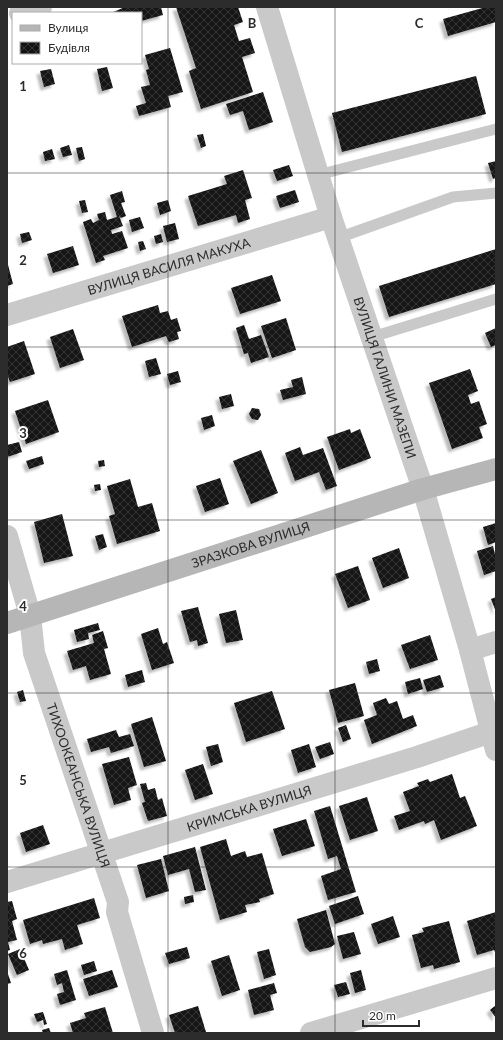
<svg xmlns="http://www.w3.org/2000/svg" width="503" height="1040" viewBox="0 0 503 1040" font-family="Lato,sans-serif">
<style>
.building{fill:url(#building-cross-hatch);filter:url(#shadow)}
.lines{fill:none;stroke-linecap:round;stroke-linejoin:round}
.lane{stroke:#c9c9c9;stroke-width:11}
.street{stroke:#c9c9c9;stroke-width:22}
.secondary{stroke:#b6b6b6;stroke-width:22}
.grid{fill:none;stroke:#2c2c2c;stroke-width:1;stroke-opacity:0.55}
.labels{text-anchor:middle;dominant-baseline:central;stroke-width:4;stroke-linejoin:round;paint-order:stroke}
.street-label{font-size:13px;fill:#2c2c2c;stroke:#fff}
.grid-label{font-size:13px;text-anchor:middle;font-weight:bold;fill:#2c2c2c;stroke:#fff;stroke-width:4;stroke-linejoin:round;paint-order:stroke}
</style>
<defs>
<pattern id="building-cross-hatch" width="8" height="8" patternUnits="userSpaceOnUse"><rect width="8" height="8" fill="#131313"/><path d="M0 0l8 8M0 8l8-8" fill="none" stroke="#363636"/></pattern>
<filter id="shadow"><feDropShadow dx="-3.5" dy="3.5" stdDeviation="1" flood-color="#0004"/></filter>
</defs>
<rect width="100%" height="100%" fill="#fff"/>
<path class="building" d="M125,7H161L163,15L141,21V13H111Z
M176,7H238L243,22L234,25L239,41L250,38L255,53L242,57L253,92L201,109L189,71L196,68Z
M486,7H496V22L448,36L443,19Z
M170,48L183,92L168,96L171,107L139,116L136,106L146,103L141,87L150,85L146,70L149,69L145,55Z
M107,67L113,88L102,91L97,69Z
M51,69L55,84L44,87L40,71Z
M476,76L486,114L342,152L332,113Z
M263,92L273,122L249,130L243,111L230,115L226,104Z
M203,134L206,146L201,148L197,135Z
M69,145L72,155L63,157L60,148Z
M82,147L85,159L79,161L76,148Z
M52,149L55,159L45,161L43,152Z
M496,161V178L493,179L488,163Z
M289,165L293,176L277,181L273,170Z
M243,170L252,198L245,200L250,219L238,223L236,215L198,226L188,196L227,184L224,176Z
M295,190L299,202L280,208L276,196Z
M122,191L125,202L121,203L126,216L121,218L119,216L123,226L111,230L112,234L122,231L128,248L103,256L105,260L96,263L83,222L91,219L93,223L99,220L97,214L105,212L107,220L117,217L110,195Z
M85,200L88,212L82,213L79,201Z
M168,200L171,211L160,215L157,203Z
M140,217L144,228L132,232L129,220Z
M175,223L179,239L167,242L163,226Z
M29,232L32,240L22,243L20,234Z
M161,234L163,242L156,244L154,236Z
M143,241L146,249L140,251L138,242Z
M73,246L79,265L53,273L47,254Z
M496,249V284L389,317L379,286Z
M7,261L13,284L7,286Z
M272,275L281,301L240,314L231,288Z
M158,305L160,313L168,311L171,320L177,318L181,331L177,332L179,339L169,342L166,336L132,347L122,316Z
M286,318L296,350L272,358L261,326Z
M244,325L249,339L261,335L269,357L251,363L248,353L244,354L236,328Z
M496,328V345L491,347L485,333Z
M73,329L84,360L60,368L50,337Z
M24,341L35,374L10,382L7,374V347Z
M156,358L161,374L149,377L145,361Z
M470,369L478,391L468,395L471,404L479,401L487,424L479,427L483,438L452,449L429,383Z
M178,371L181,382L170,385L167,374Z
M302,377L306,394L283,400L280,390L293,387L291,380Z
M231,394L234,406L222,409L219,397Z
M48,400L59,432L26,444L15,411Z
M252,408L259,409L261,415L258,420L252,419L249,414Z
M212,415L215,426L204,430L201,418Z
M350,429L351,433L360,429L371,458L339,470L327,437Z
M19,442L22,452L7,457V445Z
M300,447L303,455L323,448L337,486L326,490L319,472L295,481L285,453Z
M261,450L278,493L251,504L233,461Z
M42,456L44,464L29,469L26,461Z
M104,460L105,466L99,467L98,461Z
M220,478L229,504L205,512L196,486Z
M130,479L138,507L152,503L160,531L117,544L109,516L115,514L107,486Z
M100,484L101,490L95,491L94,485Z
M62,514L73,556L44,563L34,522Z
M496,523V542L488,545L483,527Z
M103,534L107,547L99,550L95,536Z
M493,546L496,558V571L484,575L477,551Z
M399,548L409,578L383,588L372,558Z
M358,566L370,600L348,608L335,574Z
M496,597V612L491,599Z
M198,607L208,643L198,646L197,640L190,642L181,611Z
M236,610L243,640L226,643L219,614Z
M98,623L100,630L88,633L89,639L77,642L74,630Z
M158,628L163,644L167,642L174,663L152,670L141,634Z
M103,631L108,648L104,649L111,674L90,680L86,666L73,670L67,651L94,643L92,635Z
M430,635L438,660L410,669L401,645Z
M377,659L380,671L369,674L366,662Z
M142,670L145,682L128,687L125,675Z
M440,675L444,687L427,692L423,680Z
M420,678L423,689L408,694L405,682Z
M355,683L364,716L338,723L329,690Z
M23,690L26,701L20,702L17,692Z
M272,691L285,729L246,742L234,703Z
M386,698L389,704L397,701L403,719L413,715L417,726L372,744L364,720L377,715L373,703Z
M152,717L166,761L144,767L131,724Z
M346,725L351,739L343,742L338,728Z
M116,730L119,737L130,734L134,746L111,753L109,747L91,752L87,739Z
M330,742L334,754L320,759L315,747Z
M218,744L223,762L211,766L206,747Z
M309,744L316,767L298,773L291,750Z
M129,757L137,785L128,788L131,800L114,805L102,764Z
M203,764L213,794L195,800L185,770Z
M452,774L460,798L465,796L477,826L441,840L434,820L425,824L424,821L399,830L394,816L410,811L403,792L419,786L417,783L428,779L430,782Z
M146,783L148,790L155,788L158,800L162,798L167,816L148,821L142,803L145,802L140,784Z
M367,797L378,831L350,840L339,806Z
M330,806L356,892L328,900L321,876L341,869L337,856L328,859L314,811Z
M306,819L315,846L282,856L273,829Z
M43,825L50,844L26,852L20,833Z
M226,839L231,856L245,851L247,857L262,853L274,894L259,899L260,902L245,905L247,912L220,920L200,847Z
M195,847L206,890L195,892L189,869L168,875L163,856Z
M161,859L169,891L146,898L137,865Z
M193,895L194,902L185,904L184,897Z
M358,896L364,914L335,924L329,906Z
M94,898L100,918L77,925L83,944L65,950L62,939L43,944L42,940L30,944L23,920Z
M12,901L17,919L12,921L17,940L8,942L10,950L7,951V902Z
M326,910L335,944L331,947L310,952L305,947L297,919Z
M496,912V954L494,950L477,955L467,921Z
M393,916L400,937L378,944L371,924Z
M449,921L460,962L434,969L433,965L421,968L412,935L424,932L422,928Z
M354,932L361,954L343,959L337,936Z
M187,947L190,958L169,964L165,953Z
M20,949L29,970L17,975L8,954Z
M269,949L276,975L264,979L257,952Z
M229,955L240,990L222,996L211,961Z
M94,961L97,971L84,975L81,965Z
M67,970L76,1000L60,1005L57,994L64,992L62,983L57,985L54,974Z
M112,970L118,987L89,996L83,979Z
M361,970L366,990L355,993L350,973Z
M7,971L11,983L7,984Z
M346,982L350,994L338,997L334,985Z
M274,983L277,993L270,995L274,1010L254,1015L248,990Z
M496,1005V1018L490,1010Z
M198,1006L206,1032L175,1033L169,1015Z
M105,1007L113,1033H73L70,1023L86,1018L84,1013Z
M43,1012L47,1024L44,1025L43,1020L37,1022L34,1014Z
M49,1028L51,1033H43L42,1030Z"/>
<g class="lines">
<path class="lane" d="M318,175L496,129
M338,238L453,197L496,193
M372,337L496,299"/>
<g class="street">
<path id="s1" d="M267,7L331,217L423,489L470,650L496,750"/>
<path d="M20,13L41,7"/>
<path id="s2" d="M7,315L331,217"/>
<path id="s3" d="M7,536L30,615L34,653L118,902L117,912L153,1033"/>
<path d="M470,650L496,642"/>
<path id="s4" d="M7,882L417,757L491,732"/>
<path d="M311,1033L496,978"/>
</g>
<path class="secondary" id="s5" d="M7,623L423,489L496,469"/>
</g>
<path class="grid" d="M168,7V1033M335,7V1033M7,173H496M7,347H496M7,520H496M7,693H496M7,867H496"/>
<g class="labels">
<g class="street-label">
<text stroke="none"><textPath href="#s2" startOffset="169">ВУЛИЦЯ ВАСИЛЯ МАКУХА</textPath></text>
<text stroke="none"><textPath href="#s1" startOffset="389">ВУЛИЦЯ ГАЛИНИ МАЗЕПИ</textPath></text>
<text stroke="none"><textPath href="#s5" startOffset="256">ЗРАЗКОВА ВУЛИЦЯ</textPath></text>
<text stroke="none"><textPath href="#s3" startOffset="260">ТИХООКЕАНСЬКА ВУЛИЦЯ</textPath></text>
<text stroke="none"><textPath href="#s4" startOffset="253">КРИМСЬКА ВУЛИЦЯ</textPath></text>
</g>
</g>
<g class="grid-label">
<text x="252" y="28">B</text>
<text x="419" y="28">C</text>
<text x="23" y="91">1</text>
<text x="23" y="265">2</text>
<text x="23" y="438">3</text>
<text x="23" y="611">4</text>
<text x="23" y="785">5</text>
<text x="23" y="958">6</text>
</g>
<rect width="503" height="1040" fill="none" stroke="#2c2c2c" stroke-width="16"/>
<rect x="12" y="12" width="130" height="52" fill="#ffffff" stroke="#ababab"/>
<rect x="20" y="25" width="20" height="6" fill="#b6b6b6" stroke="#ababab"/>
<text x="48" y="32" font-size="12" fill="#2c2c2c">Вулиця</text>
<rect x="20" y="42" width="20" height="12" fill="url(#building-cross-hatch)" stroke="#ababab"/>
<text x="48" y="52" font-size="12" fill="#2c2c2c">Будівля</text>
<path d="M363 1020v6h56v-6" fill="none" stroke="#2c2c2c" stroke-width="2"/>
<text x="369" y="1020" font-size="12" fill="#2c2c2c" stroke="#ffffff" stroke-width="3" paint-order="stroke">20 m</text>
</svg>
